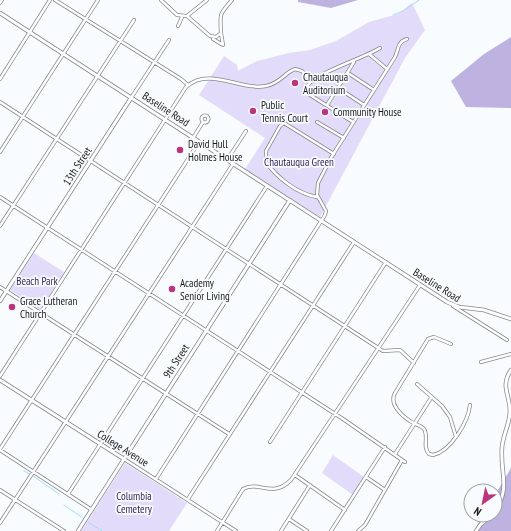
<svg xmlns="http://www.w3.org/2000/svg" width="511" height="531" viewBox="0 0 511 531" font-family="'PT Sans Narrow',sans-serif">
<style>
.green{fill:#e2dbfa}
.forest{fill:#beb3e0}
.lines{fill:none;stroke-linecap:round;stroke-linejoin:round}
.stream{stroke:#a3ddf1;stroke-width:1}
.minor-casing{stroke:#83888e;stroke-width:4}
.tertiary-casing{stroke:#83888e;stroke-width:4.5}
.minor{stroke:#fff;stroke-width:2.5}
.tertiary{stroke:#fff;stroke-width:3}
.poi-dot{fill:#b9367c;stroke:#f9fcff;stroke-width:1.5}
.labels{text-anchor:middle;dominant-baseline:central;stroke-width:3.5;stroke-linejoin:round;paint-order:stroke}
.poi-label{font-size:11px;fill:#17191b;stroke:#f9fcff;text-anchor:start}
.street-label{font-size:11px;fill:#17191b;stroke:#f9fcff}
.park-label{font-size:11px;fill:#37245b;stroke:#f9fcff}
</style>
<rect width="100%" height="100%" fill="#f9fcff"/>
<path class="green" d="M412,3L425,30L405,58L320,217L245,169L265,138L199,95L224,56L237,65L238,71L257,61L289,53L310,50L336,41L369,22L398,14Z
M34,253L64,272L40,310L10,290Z
M333,455L364,477L353,495L322,473Z
M125,463L187,503L169,531H81Z"/>
<path class="forest" d="M298,0H358L331,8L298,2Z
M511,37V108L466,107L451,81L484,54Z
M511,468V531H474L483,515H495V495Z"/>
<g class="lines">
<path class="stream" d="M393,15L403,11L419,0
M24,471L30,474
M33,476L59,494
M64,505L83,518
M88,522L102,531"/>
<defs>
<path id="minor" d="M55,0L181,79L188,85
M161,0L177,15L187,16
M0,3L2,0
M187,16L210,36L216,37L221,33C220,13 219,15 232,0
M187,16L207,0
M178,26L182,17
M213,39L223,45L221,33
M369,54L387,69
M348,73L374,90
M0,79L50,0
M338,88L364,105
M131,98L169,40
M0,102L383,351L400,350L414,363
M327,105L354,62
M201.5 119a3.5 3.5 0 1 1 7 0a3.5 3.5 0 1 1-7 0Z
M317,122L344,138
M353,122L310,95L307,90L308,85C316,73 364,58 380,48
M193,138L203,122
M0,152L98,0
M227,160L246,131
M0,197L343,419L405,462
M317,197C298,194 277,178 266,162V151L280,126L284,123L334,154
M0,226L134,20
M0,287L229,434
M453,306L507,340
M451,344L434,337L428,339L395,393C389,404 401,415 410,421C414,424 421,425 424,429C429,436 422,447 429,454L433,455C451,451 468,422 470,405
M481,362L511,354
M0,376L186,87C209,66 240,91 266,86C281,83 284,73 295,69L302,71L311,81
M417,384L442,406L450,417L456,437
M270,442L386,262
M0,449L199,142
M0,450L92,510
M395,454L431,398
M124,459L236,531
M295,475L345,510
M366,477L385,490
M156,479L325,215L326,211L317,195L318,183L332,156L395,57C399,49 397,42 407,39
M0,490L64,531
M68,494L267,186
M188,499L354,242
M289,519L307,531
M0,523L233,164
M217,531L243,489C259,480 272,499 291,480L420,285
M281,531L310,485
M331,531L385,447
M358,531L365,525L402,460"/>
<path id="tertiary" d="M0,13L447,302L459,307L484,310L511,319
M0,301L131,98
M0,380L124,459
M495,512C511,485 500,476 502,447C503,435 510,423 510,411C510,395 500,386 511,370
M78,531L290,200
M476,531L481,524L492,515"/>
</defs>
<use href="#minor" class="minor-casing"/>
<use href="#tertiary" class="tertiary-casing"/>
<use href="#minor" class="minor"/>
<use href="#tertiary" class="tertiary"/>
</g>
<g class="poi-dot">
<circle cx="295" cy="83" r="4"/>
<circle cx="253" cy="111" r="4"/>
<circle cx="325" cy="112" r="4"/>
<circle cx="180" cy="150" r="4"/>
<circle cx="172" cy="289" r="4"/>
<circle cx="12" cy="307" r="4"/>
</g>
<g class="labels">
<g class="poi-label">
<text x="303" y="77">Chautauqua<tspan x="303" dy="13">Auditorium</tspan></text>
<text x="261" y="105">Public<tspan x="261" dy="13">Tennis Court</tspan></text>
<text x="333" y="112">Community House</text>
<text x="188" y="144">David Hull<tspan x="188" dy="13">Holmes House</tspan></text>
<text x="180" y="283">Academy<tspan x="180" dy="13">Senior Living</tspan></text>
<text x="20" y="301">Grace Lutheran<tspan x="20" dy="13">Church</tspan></text>
</g>
<g class="street-label">
<text transform="translate(166 109) rotate(33)">Baseline Road</text>
<text transform="translate(77 166) rotate(-57)">13th Street</text>
<text transform="translate(437 285) rotate(32)">Baseline Road</text>
<text transform="translate(176 361) rotate(-57)">9th Street</text>
<text transform="translate(123 448) rotate(32)">College Avenue</text>
</g>
<g class="park-label">
<text x="299" y="162">Chautauqua Green</text>
<text x="37" y="281">Beach Park</text>
<text x="134" y="496">Columbia<tspan x="134" dy="13">Cemetery</tspan></text>
</g>
</g>
<g transform="translate(483 503) rotate(213)"><circle r="19" fill="#f9fcff" stroke="#9fa1a4"/>
<path d="M0-3L7 15L0 10L-7 15Z" fill="#b9367c"/>
<text y="-6" font-size="11" font-weight="bold" text-anchor="middle" fill="#17191b">N</text>
</g>
</svg>
